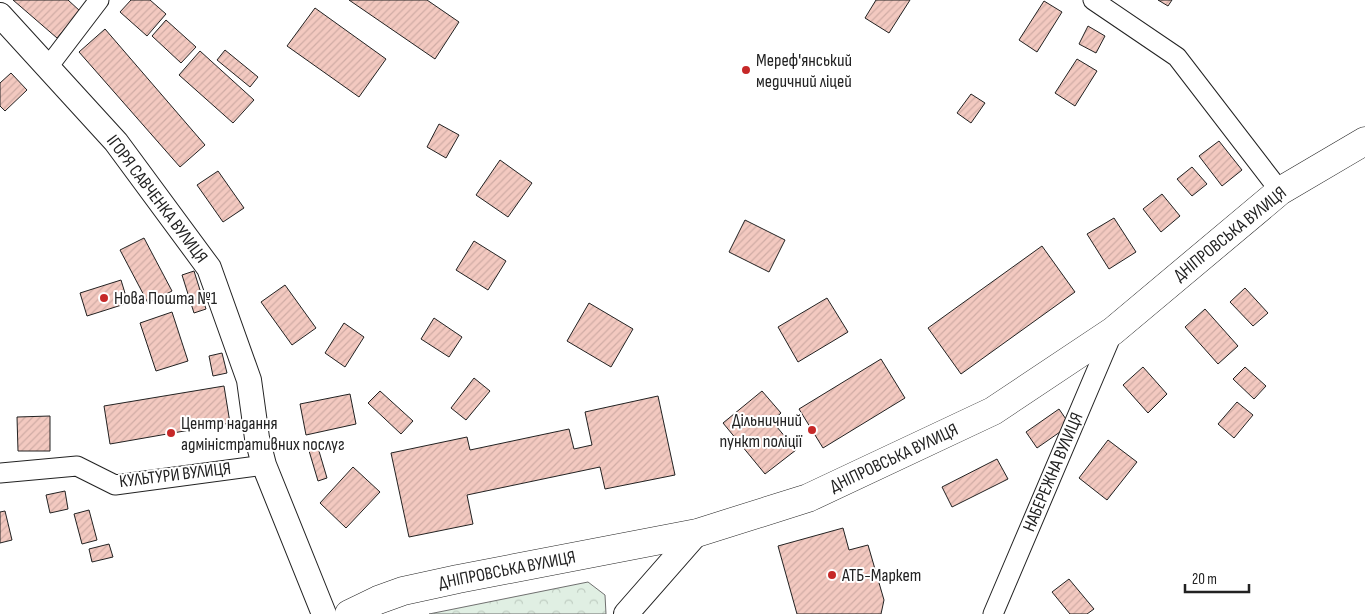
<svg xmlns="http://www.w3.org/2000/svg" width="1365" height="614" viewBox="0 0 1365 614" font-family="'Sofia Sans Condensed',sans-serif">
<style>
.park{fill:url(#park-crowns);stroke:#6f6f6f}
.building{fill:url(#building-hatch);stroke:#222}
.lines{fill:none;stroke-linecap:round;stroke-linejoin:round}
.minor-casing{stroke:#222;stroke-width:21}
.tertiary-casing{stroke:#222;stroke-width:26}
.trunk-casing{stroke:#222;stroke-width:29}
.minor{stroke:#fff;stroke-width:19}
.tertiary{stroke:#fff;stroke-width:24}
.trunk{stroke:#fff;stroke-width:28}
.poi-dot{fill:#c62828;stroke:#fff;stroke-width:2}
.labels{text-anchor:middle;dominant-baseline:central;stroke-width:4;stroke-linejoin:round;paint-order:stroke}
.poi-label{font-size:18px;fill:#222;stroke:#fff;text-anchor:start}
.street-label{font-size:18px;fill:#222;stroke:#fff}
</style>
<defs>
<pattern id="park-crowns" width="20" height="18" patternUnits="userSpaceOnUse" patternTransform="scale(1.25)"><rect width="20" height="18" fill="#e0efe3"/><path d="M2 6a3 3 0 1 1 6 0M12 15a3 3 0 1 1 6 0" fill="none" stroke="#c0cdc2"/></pattern>
<pattern id="building-hatch" width="6" height="6" patternUnits="userSpaceOnUse" patternTransform="scale(1.25)"><rect width="6" height="6" fill="#f3c9c0"/><path d="M-1 1l2-2M0 6l6-6M5 7l2-2" fill="none" stroke="#d0aca5"/></pattern>
</defs>
<rect width="100%" height="100%" fill="#fff"/>
<path class="park" d="M588,582L605,595L606,614H429Z"/>
<path class="building" d="M13,0H68L80,11L57,38Z
M131,0H150L166,14L147,36L120,12Z
M349,0H427L459,22L435,59Z
M876,0H910L889,33L865,18Z
M1158,0H1172L1168,6Z
M1044,1L1062,12L1037,52L1019,40Z
M315,8L386,59L359,97L287,46Z
M166,20L196,47L181,63L152,36Z
M1088,26L1105,36L1096,53L1079,44Z
M105,29L205,145L180,167L79,52Z
M225,50L258,77L250,87L217,60Z
M200,51L254,100L233,123L179,75Z
M1077,59L1097,71L1075,106L1055,93Z
M11,73L27,90L5,111L0,106V83Z
M971,94L985,103L971,123L957,113Z
M439,124L459,135L446,158L427,147Z
M1219,141L1242,170L1222,186L1199,156Z
M500,160L532,183L508,217L476,195Z
M1192,167L1207,184L1192,196L1177,179Z
M218,171L244,208L223,222L197,185Z
M1162,194L1180,216L1161,232L1143,209Z
M1114,218L1136,252L1109,269L1087,234Z
M745,220L785,240L769,272L729,252Z
M144,238L172,291L148,303L120,250Z
M474,241L506,261L488,290L456,270Z
M1042,246L1075,292L961,374L928,328Z
M194,271L206,309L194,313L182,275Z
M121,280L128,303L87,316L80,293Z
M285,285L316,328L292,345L261,302Z
M1245,288L1268,313L1253,326L1230,302Z
M827,298L848,332L798,362L778,327Z
M589,303L633,329L611,367L567,341Z
M1205,309L1238,346L1218,364L1185,327Z
M172,312L188,361L156,371L140,323Z
M434,318L462,337L449,357L421,339Z
M344,323L364,337L345,367L325,353Z
M222,353L227,373L213,376L209,356Z
M881,359L905,398L823,448L799,409Z
M1143,367L1167,394L1148,413L1123,385Z
M1245,367L1266,386L1254,399L1233,379Z
M474,378L490,391L466,420L451,408Z
M224,386L230,423L110,444L104,406Z
M380,391L413,421L401,434L368,403Z
M762,391L781,413L772,421L796,450L765,474L723,423Z
M350,394L356,424L306,435L300,404Z
M658,396L675,475L605,489L600,467L467,495L473,524L409,537L391,453L467,437L470,450L569,429L574,449L592,445L585,412Z
M1237,402L1253,415L1234,438L1218,424Z
M1059,409L1070,425L1037,448L1026,432Z
M50,416V451H18L17,417Z
M1108,440L1137,462L1107,500L1079,478Z
M316,441L327,478L318,481L307,444Z
M997,459L1008,479L952,507L942,487Z
M353,467L380,492L346,528L320,503Z
M65,491L68,509L50,513L46,495Z
M89,510L97,540L82,544L74,514Z
M5,511L12,540L0,543V512Z
M843,528L849,550L868,545L884,600L881,614H797L778,546Z
M109,544L113,557L92,562L89,549Z
M1069,579L1094,609L1087,614H1070L1052,592Z"/>
<g class="lines">
<defs>
<path id="minor" d="M1093,0L1177,57L1280,191
M48,67L99,0
M0,473L77,466L115,485L264,465
M993,614L1113,332"/>
<path id="tertiary" d="M0,15L116,142L209,268L249,380L257,438L264,465L324,614
M626,614L697,533"/>
<path id="trunk" d="M349,614L378,600L403,591L458,579L697,533L808,498L993,411L1113,331L1280,191L1365,141"/>
</defs>
<use href="#minor" class="minor-casing"/>
<use href="#tertiary" class="tertiary-casing"/>
<use href="#trunk" class="trunk-casing"/>
<use href="#minor" class="minor"/>
<use href="#tertiary" class="tertiary"/>
<use href="#trunk" class="trunk"/>
</g>
<g class="poi-dot">
<circle cx="746" cy="70" r="5"/>
<circle cx="104" cy="298" r="5"/>
<circle cx="812" cy="430" r="5"/>
<circle cx="171" cy="433" r="5"/>
<circle cx="832" cy="575" r="5"/>
</g>
<g class="labels">
<g class="poi-label">
<text x="756" y="60">Мереф'янський<tspan x="756" dy="21">медичний ліцей</tspan></text>
<text x="114" y="298">Нова Пошта №1</text>
<text x="802" y="420" text-anchor="end">Дільничний<tspan x="802" dy="21">пункт поліції</tspan></text>
<text x="181" y="423">Центр надання<tspan x="181" dy="21">адміністративних послуг</tspan></text>
<text x="842" y="575">АТБ-Маркет</text>
</g>
<g class="street-label">
<text transform="translate(157 199) rotate(53)">ІГОРЯ САВЧЕНКА ВУЛИЦЯ</text>
<text transform="translate(1230 234) rotate(-39)">ДНІПРОВСЬКА ВУЛИЦЯ</text>
<text transform="translate(894 458) rotate(-25)">ДНІПРОВСЬКА ВУЛИЦЯ</text>
<text transform="translate(1053 472) rotate(-67)">НАБЕРЕЖНА ВУЛИЦЯ</text>
<text transform="translate(175 475) rotate(-7)">КУЛЬТУРИ ВУЛИЦЯ</text>
<text transform="translate(507 570) rotate(-11)">ДНІПРОВСЬКА ВУЛИЦЯ</text>
</g>
</g>
<path d="M1185 584v8h64v-8" fill="none" stroke="#222222" stroke-width="2.5"/>
<text x="1192" y="584" font-size="15" fill="#222222" stroke="#ffffff" stroke-width="4" paint-order="stroke">20 m</text>
</svg>
